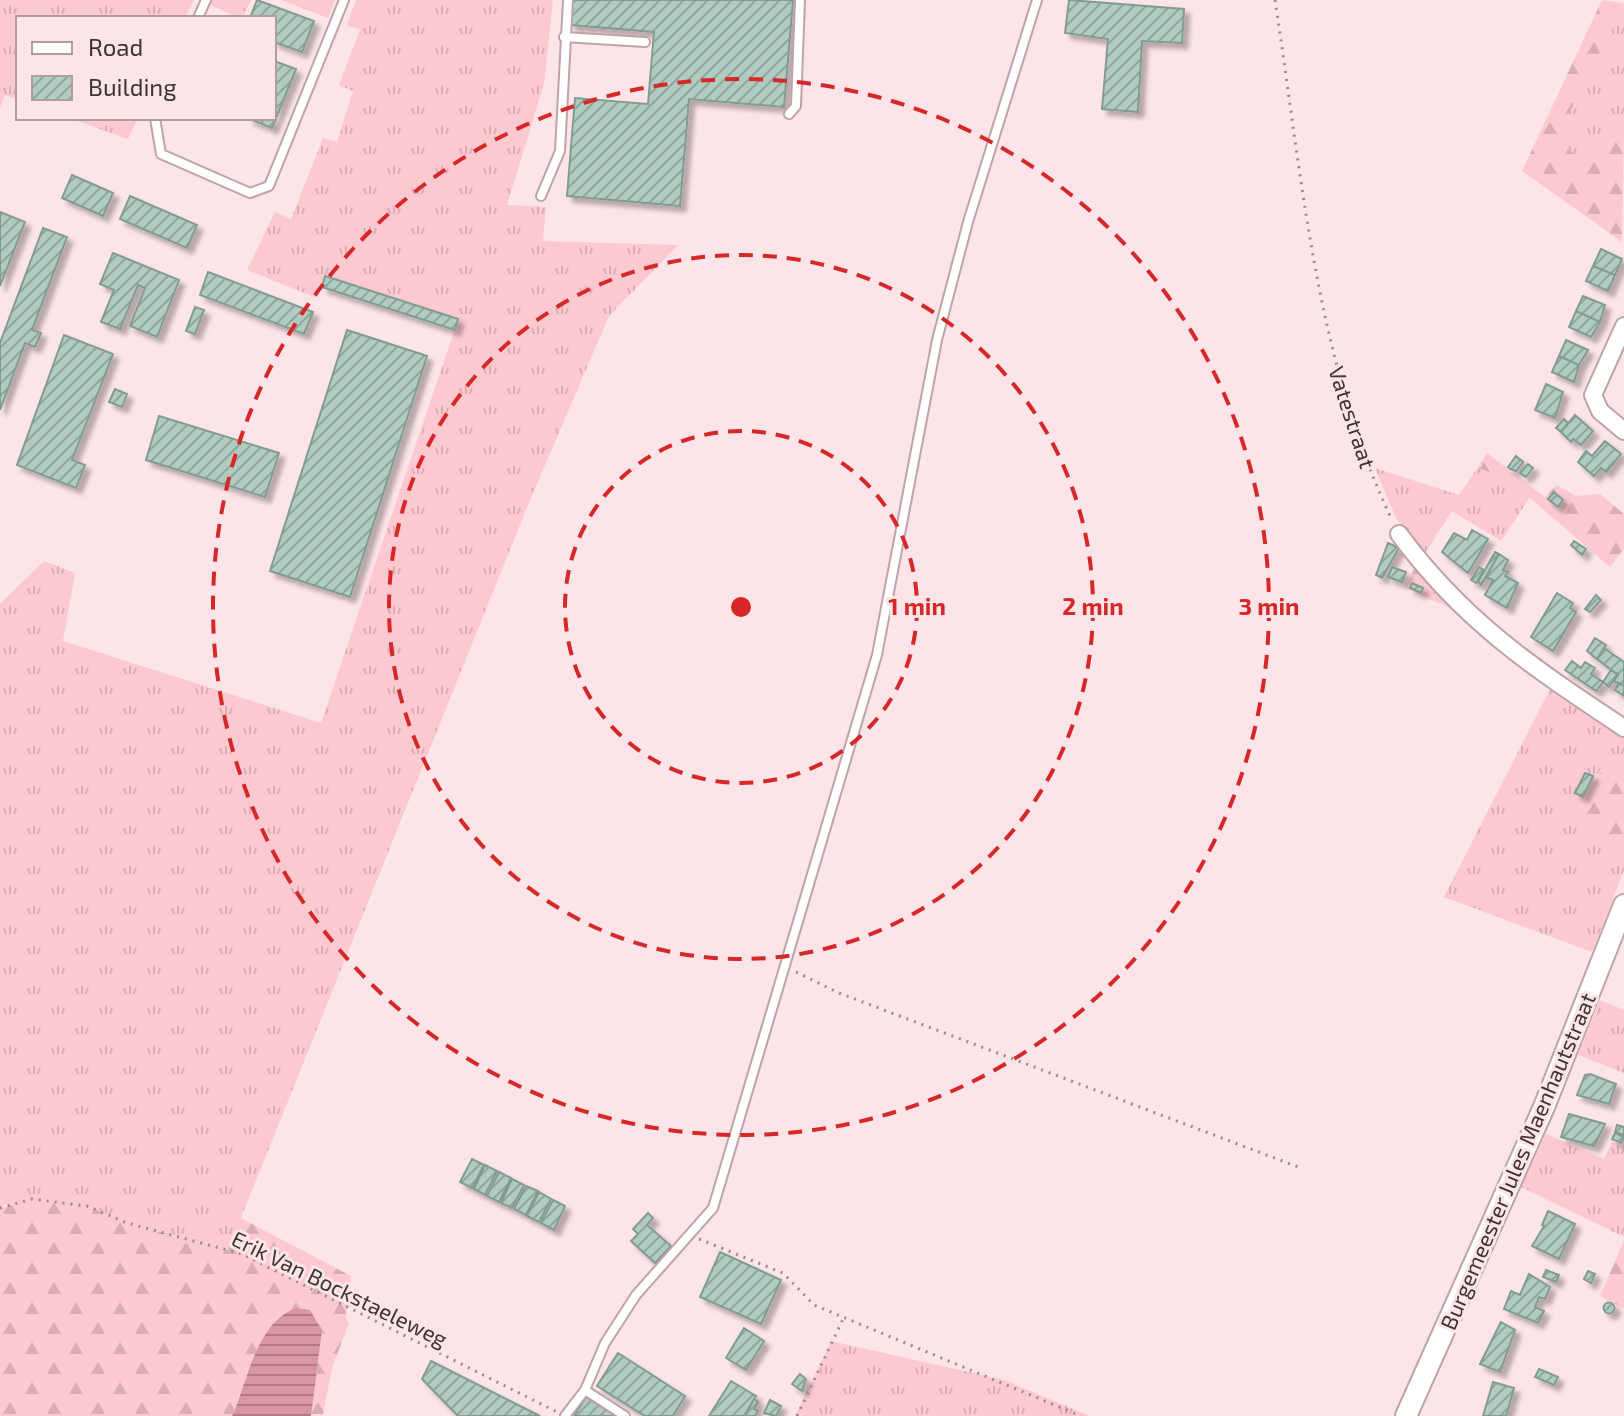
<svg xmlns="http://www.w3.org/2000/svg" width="1624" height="1416" viewBox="0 0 1624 1416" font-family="'Exo 2',sans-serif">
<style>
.grass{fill:url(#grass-tufts)}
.forest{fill:url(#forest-firs)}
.water{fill:url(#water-rules)}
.building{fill:url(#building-hatch);stroke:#829c93;stroke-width:2;filter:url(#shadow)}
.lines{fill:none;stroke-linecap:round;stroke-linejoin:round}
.service-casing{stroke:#bea3a7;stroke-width:12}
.minor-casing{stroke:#bea3a7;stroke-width:20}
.tertiary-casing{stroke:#bea3a7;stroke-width:24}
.path{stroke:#9b8a8d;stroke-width:3;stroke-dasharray:2 6;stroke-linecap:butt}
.service{stroke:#fff;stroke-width:8}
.minor{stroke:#fff;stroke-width:16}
.tertiary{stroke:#fff;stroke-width:20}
.ring{fill:none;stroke:#d62828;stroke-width:4;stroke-dasharray:14 10}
.labels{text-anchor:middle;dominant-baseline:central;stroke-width:6;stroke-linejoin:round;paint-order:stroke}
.street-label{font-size:22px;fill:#3e3335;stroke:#fce4e8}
.centre{fill:#d62828;stroke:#fce4e8;stroke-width:4}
.ring-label{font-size:24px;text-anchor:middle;font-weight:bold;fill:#d62828;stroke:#fce4e8;stroke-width:6;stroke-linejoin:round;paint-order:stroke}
</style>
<defs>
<pattern id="grass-tufts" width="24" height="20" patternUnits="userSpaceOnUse" patternTransform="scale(2)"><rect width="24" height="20" fill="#fcc9d1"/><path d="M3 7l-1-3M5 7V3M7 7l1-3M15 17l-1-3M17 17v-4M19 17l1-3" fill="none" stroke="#d9adb4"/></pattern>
<pattern id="forest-firs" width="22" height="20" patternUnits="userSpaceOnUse" patternTransform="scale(2)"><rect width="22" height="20" fill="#fcc9d1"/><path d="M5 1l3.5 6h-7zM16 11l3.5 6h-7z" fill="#d9adb4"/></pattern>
<pattern id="water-rules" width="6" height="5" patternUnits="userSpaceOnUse" patternTransform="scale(2)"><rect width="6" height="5" fill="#d996a2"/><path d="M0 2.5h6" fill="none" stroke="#b17b85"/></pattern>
<pattern id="building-hatch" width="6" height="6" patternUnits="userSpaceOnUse" patternTransform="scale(2)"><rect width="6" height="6" fill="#b0ccc1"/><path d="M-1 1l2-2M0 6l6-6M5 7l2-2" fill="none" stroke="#91a69e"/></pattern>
<filter id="shadow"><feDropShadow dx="5.5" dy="5.5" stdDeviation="2" flood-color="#0004"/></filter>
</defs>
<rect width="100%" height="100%" fill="#fce4e8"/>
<path class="grass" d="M0,0H194L185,18H18V100L5,95L0,108Z
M211,0H251L242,18H238L209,4Z
M281,0H335L328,18Z
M356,0H553L544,84L507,205L546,207L543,241L678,245L609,316L530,500L228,1250L127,1223L87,1206L6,1204L0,1208V604L44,561L75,573L63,641L321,723L458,320L325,277L317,298L247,270L275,212L291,219L323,138L337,142L353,91L339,85L360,30L347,25Z
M1624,3V134L1579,157L1556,141Z
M69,118H138L128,139Z
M1478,467L1516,486L1530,497L1501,541L1452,511L1422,558L1395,516L1375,468L1459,495Z
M1551,687L1624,738V783L1600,770L1572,821L1624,845V870L1592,952L1444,897Z
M1600,1000L1624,1010V1073L1578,1055Z
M1546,1134L1604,1159L1612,1141L1624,1146V1237L1521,1187Z
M831,1341L1004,1380L1090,1416H795Z"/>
<path class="forest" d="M1602,0L1624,3L1556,141L1579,157L1624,134L1622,242L1522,171Z
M1487,453L1545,497L1557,485L1576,496L1600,494L1624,514V549L1610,567L1516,486L1478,467Z
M1416,565L1452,609L1405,588Z
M1601,770L1624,783V845L1572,821Z
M32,1199L87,1206L127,1223L228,1250L239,1217L351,1276L346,1317L349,1323L332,1368L323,1415L311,1414L322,1331L253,1360L232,1416H0V1208Z
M1624,1240V1309L1600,1296Z"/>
<path class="water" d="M296,1308L310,1310L322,1331L311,1416H232C248,1381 256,1323 296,1308Z"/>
<path class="building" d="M257,0L314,21L302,52L274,42V18H250Z
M572,0H793L784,107L689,99L680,206L567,196L575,98L648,104L654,32L570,25Z
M1069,0L1184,9L1182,43L1142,41L1138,112L1102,109L1108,39L1065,33Z
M274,61L296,69L272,128L247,118H274Z
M72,175L113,193L103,216L62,198Z
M130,196L197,225L187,248L120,219Z
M0,212L25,222L0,286Z
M43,228L67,237L32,330L41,333L35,347L25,343L0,410V343Z
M1601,249L1622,259L1615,275L1593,266Z
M113,253L179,280L157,337L130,326L145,288L138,285L120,329L101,322L114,290L100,284Z
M1593,266L1615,275L1608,291L1586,281Z
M208,272L313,312L304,334L200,295Z
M325,276L458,319L455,330L322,287Z
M1583,296L1605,305L1600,322L1576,311Z
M195,307L204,310L195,334L186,331Z
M1576,311L1600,322L1591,337L1569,327Z
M347,330L427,356L350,597L270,571Z
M64,335L113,354L72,460L85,465L76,488L17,465Z
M1566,340L1588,350L1579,365L1559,356Z
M1559,356L1579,365L1574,382L1552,372Z
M1546,384L1563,392L1555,418L1535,410Z
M115,389L127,394L122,407L109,402Z
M1575,415L1593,431L1581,445L1573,439L1571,442L1561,432Z
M159,416L279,453L265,497L146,460Z
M1564,419L1568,423L1561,432L1556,428Z
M1605,441L1621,454L1606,472L1601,468L1594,476L1578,462L1586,451L1592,456Z
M1516,456L1523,462L1516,471L1510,469L1508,467Z
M1528,464L1533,468L1526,477L1520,473Z
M1554,492L1563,500L1558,507L1548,499Z
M1472,530L1488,539L1468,573L1442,552L1454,533L1467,540Z
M1574,541L1586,549L1582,555L1571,545Z
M1388,543L1399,548L1382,578L1376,575Z
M1495,552L1499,554L1481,585L1478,582Z
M1499,554L1508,560L1503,570L1508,572L1505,576L1518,583L1507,608L1485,595L1493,580L1486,577Z
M1392,567L1406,572L1402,582L1388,577Z
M1479,567L1484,570L1476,583L1471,580Z
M1412,583L1423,588L1421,593L1410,588Z
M1557,593L1573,603L1570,608L1576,612L1553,651L1531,637Z
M1596,595L1601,600L1590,612L1585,609Z
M1595,638L1606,645L1597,659L1587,651Z
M1604,648L1624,662V686L1614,681L1618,675L1597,659Z
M1572,661L1581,668L1585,662L1595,668L1591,674L1603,682L1596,691L1565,670Z
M1611,670L1618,674L1609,687L1603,682Z
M1619,683L1624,686V696L1615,690Z
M1585,773L1593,776L1583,797L1575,793Z
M1590,1074L1616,1084L1609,1104L1577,1095L1585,1075Z
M1569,1114L1605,1124L1594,1146L1561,1137Z
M1617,1125L1624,1127V1135L1615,1132Z
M1615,1133L1624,1137L1621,1143L1612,1139Z
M472,1159L484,1165L472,1188L460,1182Z
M485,1165L497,1171L485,1195L474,1189Z
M499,1172L511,1178L499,1202L487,1196Z
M512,1179L524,1185L512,1208L501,1203Z
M526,1186L538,1191L526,1215L514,1209Z
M539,1192L551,1199L539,1222L527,1216Z
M553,1200L565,1206L554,1230L541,1223Z
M1548,1211L1575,1224L1559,1259L1532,1246L1544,1226L1542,1225Z
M648,1213L653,1218L647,1225L671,1246L655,1263L631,1241L638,1234L633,1229Z
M720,1252L781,1280L761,1324L700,1297Z
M1546,1270L1559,1275L1556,1282L1543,1277Z
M1588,1271L1595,1274L1591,1283L1584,1279Z
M1529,1274L1550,1287L1545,1299L1539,1297L1535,1307L1544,1311L1538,1323L1504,1309L1511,1291L1520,1295Z
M1603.5 1308a5.5 5.5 0 1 1 11 0a5.5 5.5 0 1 1-11 0Z
M1501,1322L1515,1330L1500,1372L1480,1364Z
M744,1328L764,1341L746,1370L726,1358Z
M618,1353L685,1396L673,1416H645L597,1386Z
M431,1361L540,1416H458L422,1379Z
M1539,1369L1558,1377L1554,1385L1535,1377Z
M800,1374L806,1379L802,1391L792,1384Z
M731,1381L756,1396L754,1399L744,1416H709Z
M1493,1382L1514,1388L1506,1416H1483Z
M586,1397L616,1416H574Z
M754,1399L758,1402L754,1409L758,1411L755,1416H745Z
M770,1400L781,1406L776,1416L764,1413Z"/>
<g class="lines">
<defs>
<path id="service" d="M198,18L206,0
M564,37L645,42
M789,114L796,106L800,0
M155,118L161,154L250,193L269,186L344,0
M541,196L560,151L568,0
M585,1390L625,1416
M565,1416L585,1390L605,1343L636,1295L713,1208L877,655L937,340L968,222L1037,0"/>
<path id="minor" d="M1624,326L1593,395L1600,411L1624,431
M1399,534C1465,623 1534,668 1624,728"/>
<path id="tertiary" d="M1406,1416L1544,1107L1624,905"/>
</defs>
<use href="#service" class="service-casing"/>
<use href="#minor" class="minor-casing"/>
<use href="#tertiary" class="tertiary-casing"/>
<path class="path" d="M1275,0C1302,175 1315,358 1392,520
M796,972L839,993L1301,1168
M0,1208L32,1199L87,1206L127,1223L242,1254L557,1412
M699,1239L783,1273L814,1305L1081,1416
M797,1416L844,1317"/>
<use href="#service" class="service"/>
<use href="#minor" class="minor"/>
<use href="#tertiary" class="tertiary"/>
</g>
<g class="ring">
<circle cx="741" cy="607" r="176"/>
<circle cx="741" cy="607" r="352"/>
<circle cx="741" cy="607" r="528"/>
</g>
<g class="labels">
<g class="street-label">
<text transform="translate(1353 417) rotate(72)">Vatestraat</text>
<text transform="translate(1517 1161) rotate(-67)">Burgemeester Jules Maenhautstraat</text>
<text transform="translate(340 1288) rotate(26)">Erik Van Bockstaeleweg</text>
</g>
</g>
<circle cx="741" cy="607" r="12" class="centre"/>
<g class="ring-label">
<text x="917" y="615">1 min</text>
<text x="1093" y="615">2 min</text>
<text x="1269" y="615">3 min</text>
</g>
<rect x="16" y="16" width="260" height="104" fill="#fce4e8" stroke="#b09da0" stroke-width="2"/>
<rect x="32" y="42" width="40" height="12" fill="#ffffff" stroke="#b09da0" stroke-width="2"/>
<text x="88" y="56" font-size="24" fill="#3e3335">Road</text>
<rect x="32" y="76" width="40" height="24" fill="url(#building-hatch)" stroke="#b09da0" stroke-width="2"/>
<text x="88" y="96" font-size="24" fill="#3e3335">Building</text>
</svg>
